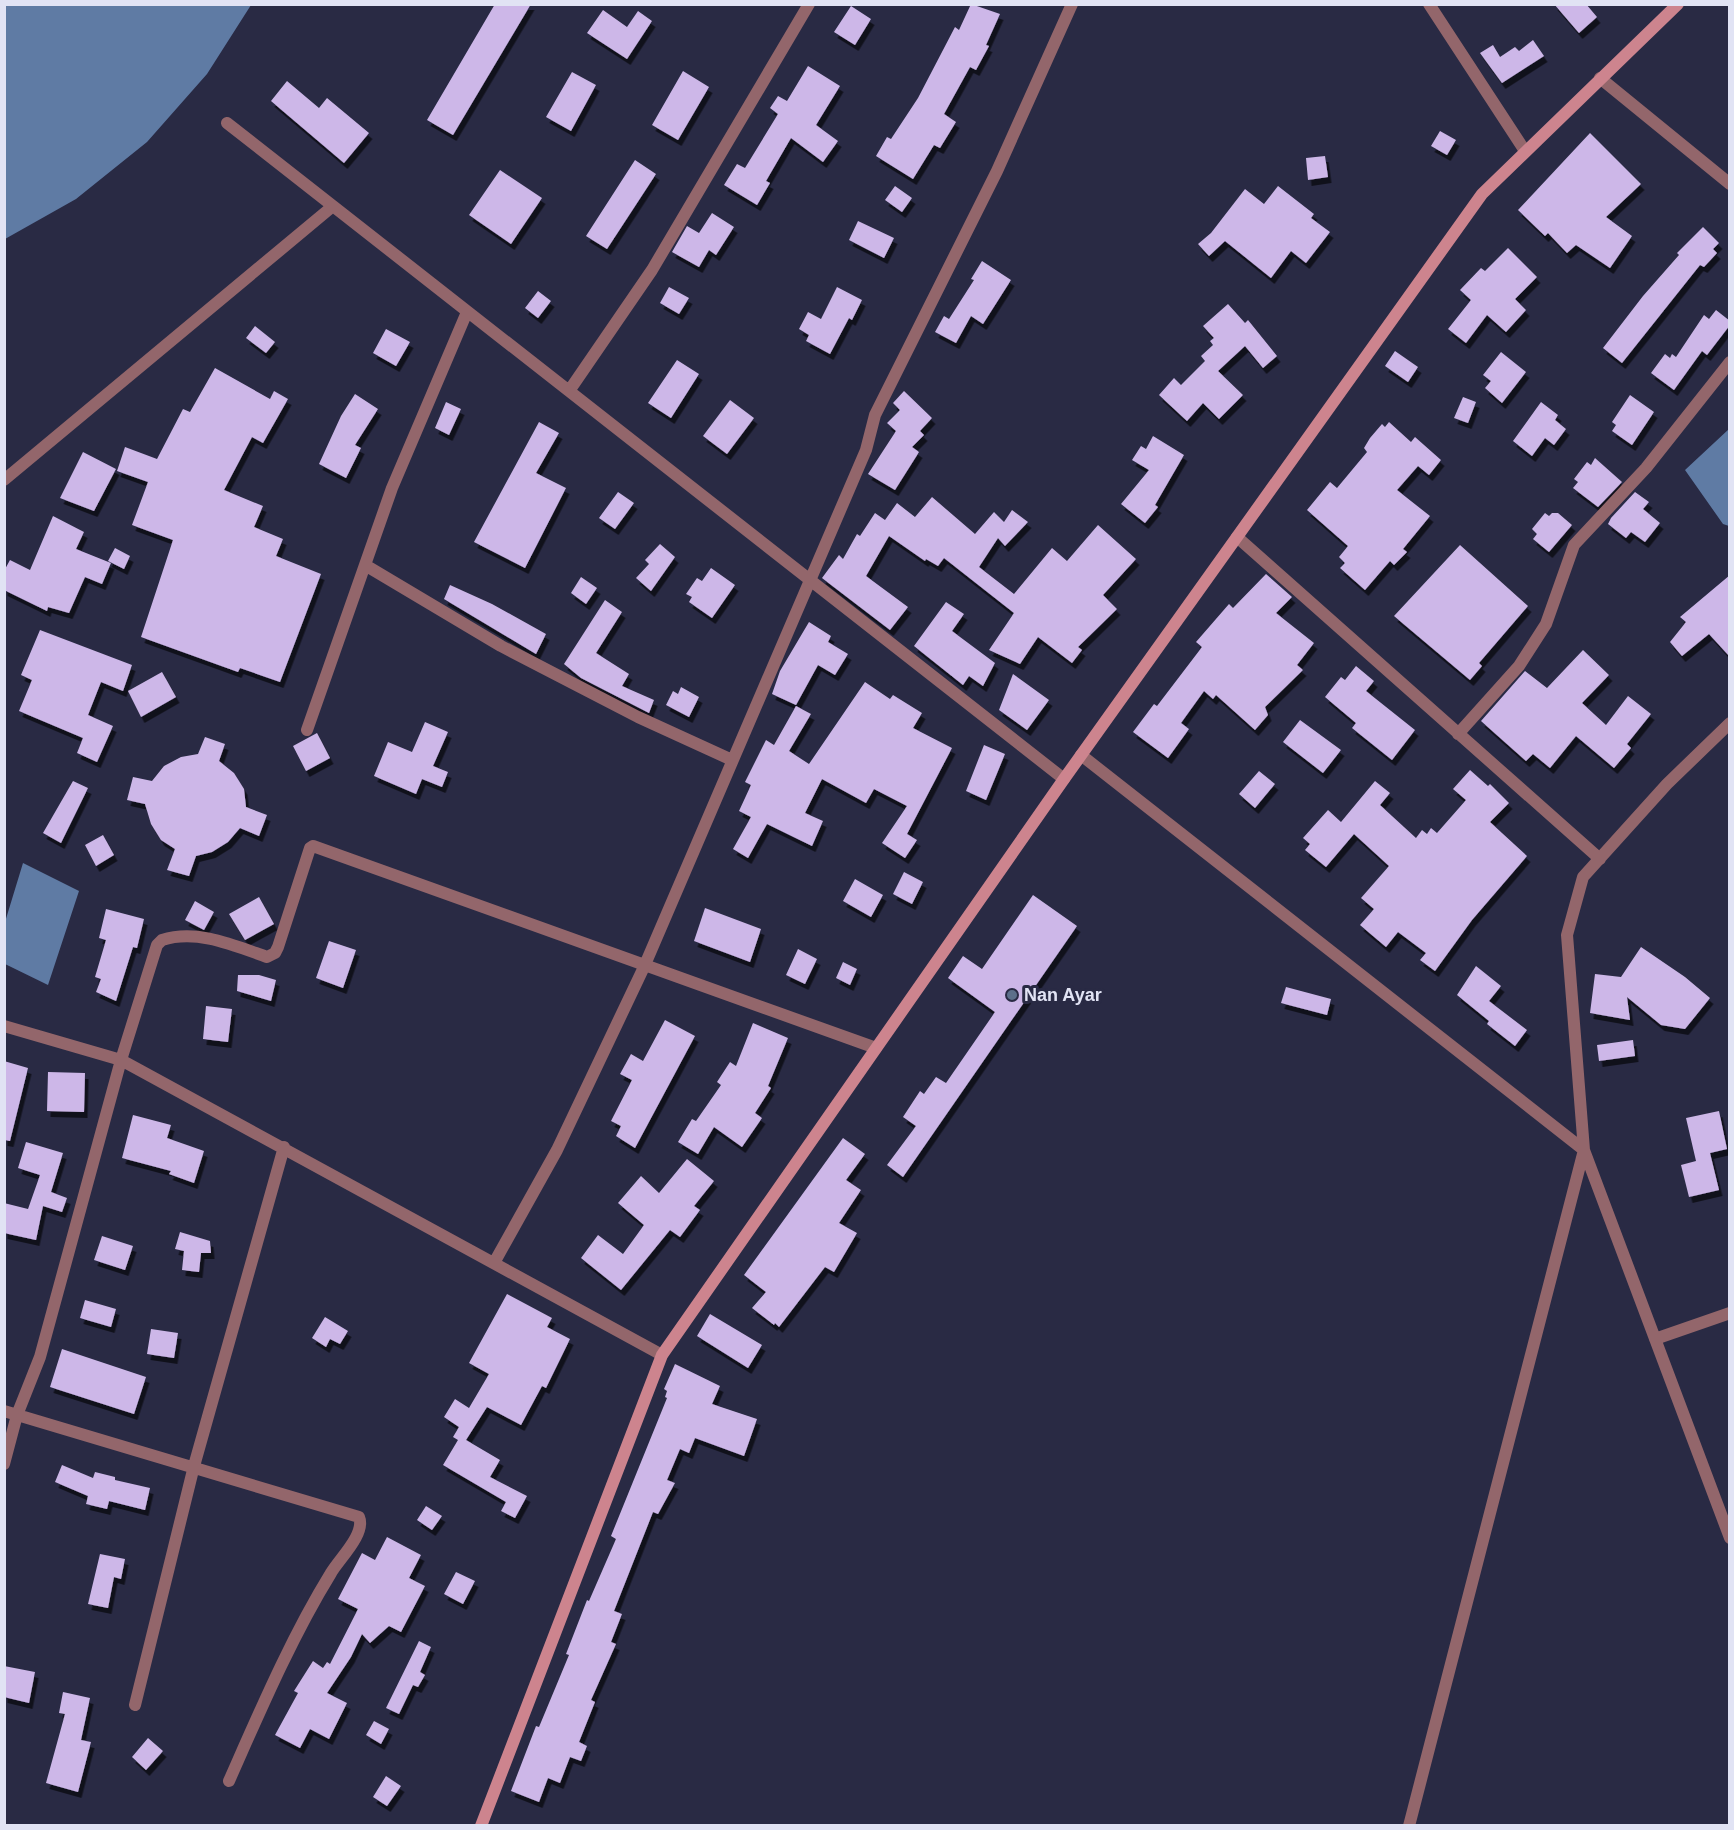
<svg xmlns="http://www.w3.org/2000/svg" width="1734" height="1830" viewBox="0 0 1734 1830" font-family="Arial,sans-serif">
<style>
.water{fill:#5f7ba4}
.building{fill:#cdb7e8;filter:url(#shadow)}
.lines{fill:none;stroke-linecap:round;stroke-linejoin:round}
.street{stroke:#93666b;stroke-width:12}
.secondary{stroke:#cd848e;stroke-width:12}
.service-dot{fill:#5c6f8a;stroke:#292a44;stroke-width:2}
.labels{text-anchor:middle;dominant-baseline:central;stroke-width:6;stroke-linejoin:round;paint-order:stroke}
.poi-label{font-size:18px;font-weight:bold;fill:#e1e3f4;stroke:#292a44;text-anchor:start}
</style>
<defs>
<filter id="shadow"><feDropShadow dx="3.5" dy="6" stdDeviation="0" flood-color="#0009"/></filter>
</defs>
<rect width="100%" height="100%" fill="#292a44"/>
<path class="water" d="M5,4H251V5L207,74L147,142L76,199L5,239Z
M1729,429V526L1723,524L1685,470Z
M23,863L79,891L48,985L5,964V922Z"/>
<path class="building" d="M495,4H531L453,135L427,120Z
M971,4L1000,14L986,45L989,46L976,70L970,67L944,114L956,122L940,148L934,145L913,179L876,156L887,137L891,139L918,98L955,27L959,30Z
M1554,4H1586L1597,17L1579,33Z
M851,6L871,19L855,45L834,32Z
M603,10L627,27L638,11L652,21L627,59L587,33Z
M1533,40L1544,56L1502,83L1480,53L1493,45L1500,57L1515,47L1519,51Z
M808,66L840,86L816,125L838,141L823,162L791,138L766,181L770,183L757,205L724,185L737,164L745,168L778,114L770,108L778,96L787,101Z
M683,71L709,87L678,140L652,125Z
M572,72L596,85L571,131L546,117Z
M287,81L319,108L327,98L369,133L344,163L271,101Z
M1440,131L1456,140L1447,155L1431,146Z
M1590,133L1641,184L1606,217L1632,236L1610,268L1576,245L1567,253L1548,233L1545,236L1518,210Z
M1325,156L1328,177L1308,180L1306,158Z
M635,160L656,174L607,249L586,236Z
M500,170L542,198L511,244L469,215Z
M895,186L912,198L902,212L885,200Z
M1278,186L1314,214L1311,218L1330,232L1306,263L1291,251L1271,278L1225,241L1209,256L1198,244L1211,233L1245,189L1264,204Z
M712,213L734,227L716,255L709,250L699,267L672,252L687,226L699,233Z
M858,221L894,238L884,258L849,240Z
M1703,227L1719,243L1713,249L1717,253L1704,267L1700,265L1622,363L1603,348L1643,296L1679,255L1677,253Z
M1508,248L1537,277L1515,299L1526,310L1506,332L1487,315L1466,343L1448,329L1471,300L1460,290L1481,268L1485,271Z
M982,261L1011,280L983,324L971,316L956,343L935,332L944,316L949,319L974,280L971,279Z
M669,287L689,298L679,314L660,303Z
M837,287L862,300L852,320L849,318L830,354L806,341L809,335L799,329L808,312L821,319Z
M538,291L551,301L538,318L525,308Z
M1228,304L1245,323L1248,320L1277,356L1263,368L1245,346L1218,371L1243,395L1219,419L1203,403L1187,421L1159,395L1174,378L1181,385L1205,361L1201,356L1213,345L1210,341L1214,338L1203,326Z
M1716,310L1730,321V325L1707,355L1702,351L1674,390L1651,373L1665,354L1670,358L1672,354L1676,357L1704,315L1709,319Z
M255,326L275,342L266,353L246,338Z
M386,329L410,342L396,366L373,353Z
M1395,351L1418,367L1408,382L1385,366Z
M1501,352L1526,372L1502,403L1485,388L1491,381L1483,375Z
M677,360L699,374L671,418L648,403Z
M215,368L270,399L274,391L288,399L263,443L252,437L224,490L263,506L254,527L283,539L276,556L321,574L280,682L240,668L238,672L141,637L173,540L132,525L148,482L117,471L125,447L157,459L183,409L190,412Z
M904,391L932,418L920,431L924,435L912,447L919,452L895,490L868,474L896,431L887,423L900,410L893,403Z
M355,394L378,409L355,445L361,448L346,478L319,464L341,416Z
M1630,395L1654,412L1632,445L1612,431L1616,425L1612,422Z
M1463,397L1476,402L1468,423L1454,418Z
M730,400L754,418L727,454L703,436Z
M446,402L461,409L449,435L435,428Z
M1541,402L1558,415L1555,420L1566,429L1554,445L1545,438L1532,456L1513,441Z
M539,422L559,433L536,473L566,488L525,568L474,542Z
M1389,422L1411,442L1415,437L1441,460L1429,475L1418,466L1397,490L1430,516L1403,549L1407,552L1394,565L1390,561L1365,590L1340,568L1345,563L1339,557L1348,546L1307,510L1330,482L1337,488L1367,452L1364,448L1370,438L1382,424L1385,427Z
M1153,436L1184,455L1155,505L1158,507L1145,523L1121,504L1149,470L1132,460L1141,446L1146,449Z
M83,452L116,469L94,511L60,498Z
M1595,458L1622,482L1598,507L1573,488L1578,482L1574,479L1587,462L1591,465Z
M618,492L634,503L615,529L599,518Z
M1635,492L1649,502L1643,509L1660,523L1645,542L1631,532L1626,538L1608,524L1611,518Z
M932,497L975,534L994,512L1004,522L1012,510L1028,522L1005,546L998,538L979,567L1014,594L1052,548L1067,561L1098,525L1136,559L1103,595L1117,609L1078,647L1082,650L1072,663L1038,637L1020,664L989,650L1014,613L944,558L938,566L926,559L925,561L889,536L866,576L908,607L890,630L822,578L839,555L843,559L857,534L860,536L875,513L885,520L897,503L915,517Z
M1545,513L1549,516L1552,513H1558L1572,525L1549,552L1533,539L1537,534L1532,529Z
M53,516L84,532L76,549L111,563L102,584L85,577L69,613L48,607L47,611L4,590V571L10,560L30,570Z
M660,544L675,557L651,591L636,578L649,564L645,560Z
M1460,545L1528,606L1479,663L1482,666L1470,680L1394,616Z
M115,548L130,556L124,569L108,561Z
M711,568L735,585L712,618L689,602L692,597L686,594L697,578L702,581Z
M1266,574L1292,597L1276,613L1314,643L1297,665L1303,670L1265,707L1268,715L1255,730L1216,695L1213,699L1204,691L1181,723L1189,729L1168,758L1133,732L1154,704L1157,706L1202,647L1196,642L1229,604L1233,608Z
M1730,575V657L1709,634L1682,656L1670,642L1686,622L1680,617Z
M581,577L597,588L586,604L571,593Z
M450,585L492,604L546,634L536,654L444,599Z
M605,600L622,612L596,653L629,674L622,686L654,700L649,713L581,678L564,664Z
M946,602L964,614L952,631L995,663L983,686L969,676L963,685L914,646Z
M809,622L831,636L828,642L848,654L835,675L818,665L796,705L772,694L780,671Z
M40,630L132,665L123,691L101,682L88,715L113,726L97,762L77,753L83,738L19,711L32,680L21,675Z
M1583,650L1609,675L1582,703L1606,725L1628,696L1651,714L1627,744L1631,748L1614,768L1576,736L1550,768L1533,754L1526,761L1481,721L1525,671L1547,688Z
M1356,666L1374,681L1366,691L1415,730L1392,760L1352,728L1356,723L1325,697L1341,677L1345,680Z
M162,672L176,697L141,717L128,691Z
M1013,674L1049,700L1027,730L999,710Z
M865,682L890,699L893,695L922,713L913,728L952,748L907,834L917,840L905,858L882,843L907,806L874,789L866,803L822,779L805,813L823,821L812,846L767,824L748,858L733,849L751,817L739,811L751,785L745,782L766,740L774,745L796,706L811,714L789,751L809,764Z
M681,687L699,697L689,717L666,705L673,691L678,694Z
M1300,720L1341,750L1323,773L1283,742Z
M425,722L448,732L433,766L448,772L442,787L422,779L416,794L374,776L388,742L412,752Z
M317,733L330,758L306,771L293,746Z
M205,737L225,744L219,761L234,773L244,789L246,807L267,815L259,836L240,828L228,842L212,852L196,856L189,876L167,870L175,849L161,840L151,824L145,804L127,800L133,777L152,781L164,766L181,757L198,754Z
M984,745L1005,754L986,800L966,791Z
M1470,770L1488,786L1490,784L1509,803L1490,822L1527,856L1472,920L1435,971L1420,960L1426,953L1398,932L1386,947L1360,925L1374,909L1361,898L1389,866L1354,834L1326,867L1305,850L1310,844L1303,838L1328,810L1341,822L1375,781L1390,793L1380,805L1416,838L1422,830L1427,834L1431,828L1437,833L1466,800L1453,789Z
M1259,771L1275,784L1255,808L1239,794Z
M73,781L88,788L61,843L43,833Z
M103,835L114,855L96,866L85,845Z
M904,872L923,882L912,904L893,894Z
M855,879L883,895L871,917L843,901Z
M1033,895L1077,926L903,1177L887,1165L916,1126L903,1117L920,1091L924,1094L936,1077L946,1083L995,1012L948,978L963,956L982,969Z
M259,897L274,924L245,940L229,914Z
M195,901L214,912L204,930L185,920Z
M705,908L761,929L750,962L694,941Z
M106,909L144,919L137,948L133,947L116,1001L96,992L101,979L95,977L106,940L99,938Z
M329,941L356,950L343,988L316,978Z
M1641,947L1685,977L1710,998L1685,1029L1661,1025L1627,997L1630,1020L1590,1013L1595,974L1621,977Z
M798,949L817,959L805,984L786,975Z
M843,962L857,969L850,985L836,978Z
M1476,966L1501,986L1489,1001L1527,1030L1515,1046L1487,1024L1489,1021L1457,995Z
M238,975H259L276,980L271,1001L237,991Z
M1286,987L1331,999L1327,1015L1281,1003Z
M206,1006L232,1009L228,1042L203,1039Z
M665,1020L695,1036L635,1148L616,1136L621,1126L611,1121L632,1080L620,1074L631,1054L643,1061Z
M753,1023L788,1038L768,1086L771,1088L755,1113L762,1118L742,1147L714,1127L698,1154L678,1142L692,1119L696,1121L721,1085L717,1082L730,1062L736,1066Z
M1633,1040L1635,1056L1599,1061L1597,1045Z
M4,1061L28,1068L10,1141L4,1140Z
M48,1072L85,1073L84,1112L47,1111Z
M1719,1111L1727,1149L1710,1153L1719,1190L1689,1197L1681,1165L1696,1161L1686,1118Z
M133,1115L171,1125L167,1138L204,1151L194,1183L169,1174L171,1171L122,1158Z
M843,1138L865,1154L846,1180L861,1190L839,1223L857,1233L834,1272L825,1267L779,1327L775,1323L774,1325L752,1308L766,1292L744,1275Z
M26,1142L63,1153L51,1192L67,1198L62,1212L43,1206L36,1240L4,1233V1203L28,1209L40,1175L18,1168Z
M687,1159L714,1181L694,1206L700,1210L680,1237L670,1230L621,1290L581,1258L598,1235L623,1254L644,1225L618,1203L641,1176L659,1193Z
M180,1232L210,1241L211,1253H201L199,1272L182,1270L184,1251L175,1249Z
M102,1236L133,1246L125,1270L94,1260Z
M507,1294L552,1318L547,1327L570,1339L546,1388L542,1386L521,1425L487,1407L466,1440L500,1460L490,1477L527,1496L515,1518L501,1511L506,1502L443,1465L458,1440L453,1437L459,1427L444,1417L455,1399L469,1408L489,1374L469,1363Z
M85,1300L116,1309L111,1327L80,1318Z
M710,1314L762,1345L748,1368L697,1336Z
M325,1317L348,1331L340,1344L330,1339L326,1347L312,1338Z
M151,1329L178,1333L174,1358L147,1354Z
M62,1349L146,1377L134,1414L50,1387Z
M675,1364L720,1386L712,1404L757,1419L744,1456L695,1438L689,1453L680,1449L667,1480L675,1483L658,1514L653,1512L614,1611L622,1614L611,1642L616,1644L591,1700L595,1702L579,1742L587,1746L581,1761L570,1757L560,1783L548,1778L539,1802L511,1791L536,1726L539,1727L569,1655L566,1654L587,1600L589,1601L616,1539L611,1536L667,1398L665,1397L667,1391L664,1389Z
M62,1465L93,1478L95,1472L115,1477V1480L150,1488L145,1510L109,1501L107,1509L86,1504L88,1496L55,1482Z
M426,1506L442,1516L432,1530L417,1520Z
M387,1537L421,1555L409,1578L425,1586L401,1632L389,1626L370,1643L362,1634L351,1657L327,1693L347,1703L329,1739L310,1729L300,1748L275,1735L298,1693L294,1691L313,1661L323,1668L327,1662L330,1664L358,1609L338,1599L362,1553L375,1560Z
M100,1554L125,1559L121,1579L114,1577L108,1608L88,1604Z
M456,1572L475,1581L463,1604L444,1594Z
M419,1641L431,1647L420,1672L425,1675L418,1687L413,1685L399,1714L386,1708Z
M4,1666L35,1672L29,1703L4,1697Z
M63,1692L90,1698L81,1740L91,1742L78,1792L46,1783L65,1714L59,1713Z
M374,1721L389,1729L381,1744L366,1735Z
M148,1738L163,1751L146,1770L132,1757Z
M386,1776L401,1786L387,1806L373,1797Z"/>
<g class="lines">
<path class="street" d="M1429,4L1525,151
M1600,78L1730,184
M227,123L1064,779
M569,391L652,270L809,4
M4,480L333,206
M1237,537L1600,859
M365,565L501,646L638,717L732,760
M307,730L392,488L467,312
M1458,734L1519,666L1546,624L1574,545L1646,468L1730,362
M1081,755L1584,1150L1730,1538
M4,1026L121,1060L662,1355
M494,1263L557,1150L644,967L866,450L875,415L997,171L1072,4
M1655,1339L1730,1313
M4,1411L359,1517C366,1534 339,1559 331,1573C291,1638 260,1711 229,1781
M4,1464L17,1415L40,1357L121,1060L157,945L162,940C197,929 233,945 267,957L275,953L278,947L310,848L313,846L876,1048
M135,1705L194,1466L284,1147
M1409,1826L1584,1150L1567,935L1583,877L1667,784L1730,723"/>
<path class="secondary" d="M481,1826L662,1355L1064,779L1482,194L1678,4"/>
</g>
<circle class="service-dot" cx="1012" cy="995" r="6"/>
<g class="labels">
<g class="poi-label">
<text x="1024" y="995">Nan Ayar</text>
</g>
</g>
<rect width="1734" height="1830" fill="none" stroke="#e1e3f4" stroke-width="12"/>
</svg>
